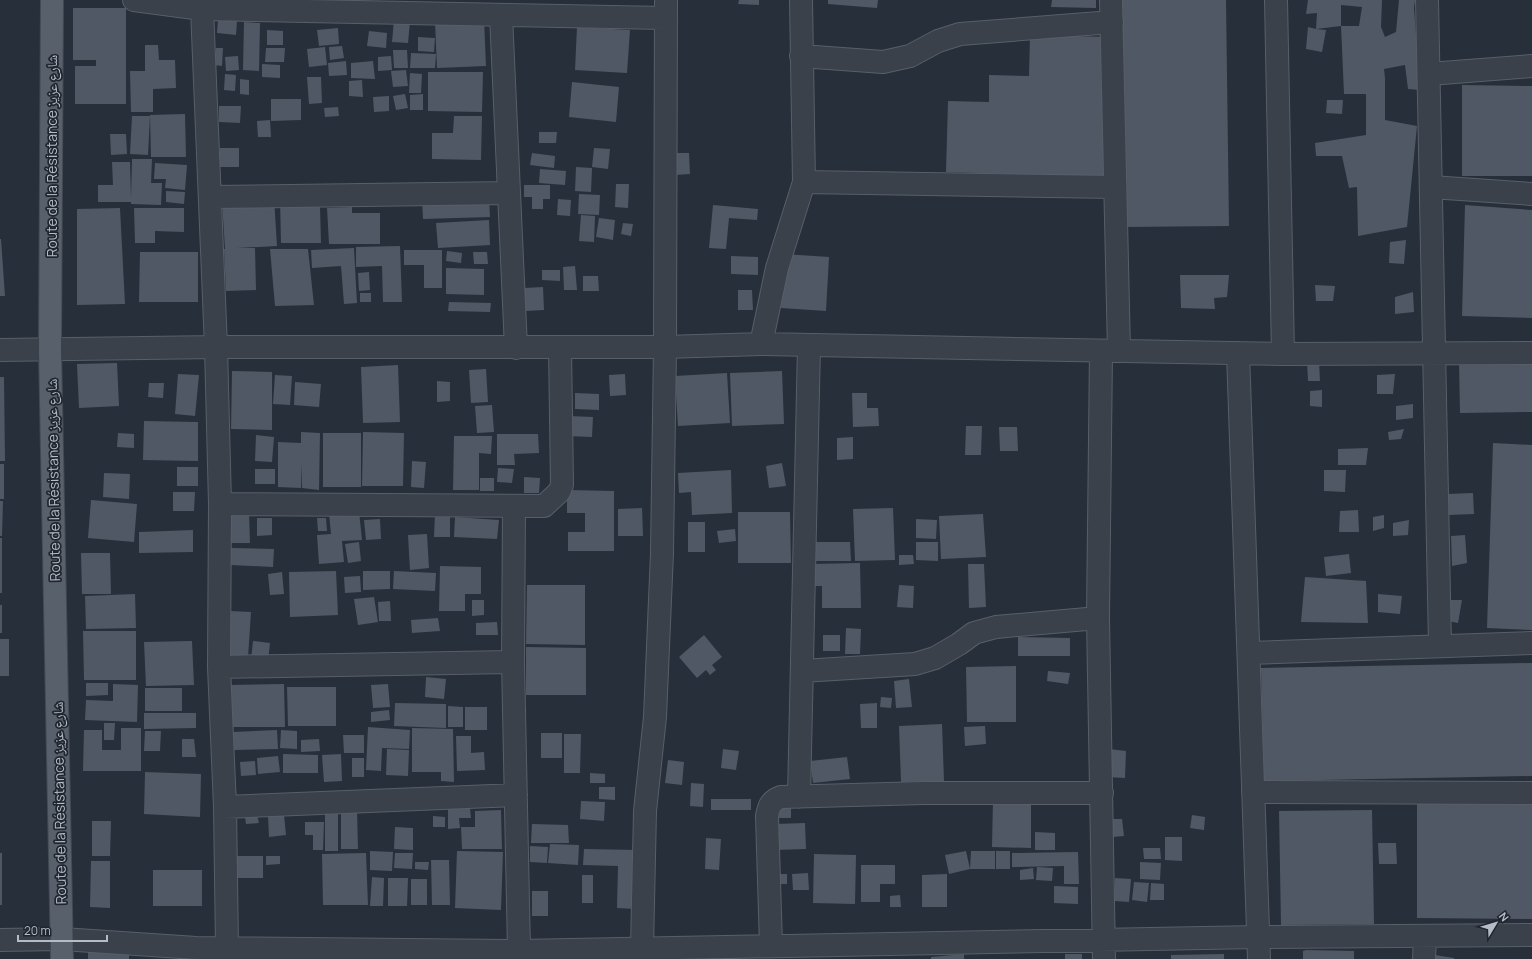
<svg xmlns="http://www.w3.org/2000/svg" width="1532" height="959" viewBox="0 0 1532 959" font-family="Manrope,'Noto Naskh Arabic',sans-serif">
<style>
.building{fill:#505865}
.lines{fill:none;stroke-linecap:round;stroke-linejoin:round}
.minor-casing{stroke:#585f69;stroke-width:24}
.primary-casing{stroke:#434a54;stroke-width:24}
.minor{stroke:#3a414b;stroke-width:22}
.primary{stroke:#58606b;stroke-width:22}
.labels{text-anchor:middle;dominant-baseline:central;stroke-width:3.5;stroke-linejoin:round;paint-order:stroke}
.street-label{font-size:14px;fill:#b6bcc6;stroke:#1f2630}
</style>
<rect width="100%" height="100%" fill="#272f3b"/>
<path class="building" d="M739,0H759V5L738,4Z
M828,0H878L877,8L828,4Z
M1052,0H1096V8L1051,7Z
M1122,0H1226L1229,226L1125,227Z
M1308,0H1382L1381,27L1385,37L1396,32L1399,0H1415L1414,8L1420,90L1408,89L1405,65L1384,69L1385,78V120L1417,126L1407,227L1358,236L1357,187L1349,188L1342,156H1316L1315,143L1366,135V94H1344L1341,26H1359L1362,7L1341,5V26L1316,29L1326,30L1322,52L1306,49L1308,27L1316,29L1317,13L1306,14Z
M73,8H126V104H75V66H96V60H73Z
M484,19L486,66L437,68L435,21Z
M218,20L237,21L236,35L217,33Z
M394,20L410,21L408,43L392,42Z
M244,22L260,23L259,71L243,70Z
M577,27L630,30L627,73L575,70Z
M338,28L339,44L319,46L317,30Z
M267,30L283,31V45H267Z
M369,31L387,33L386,48L367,46Z
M1030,35L1112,37L1108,177L946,172L948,101L989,102V75L1029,76Z
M418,37L435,38L434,52L418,51Z
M145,45H158L159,60H175L176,88L153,89V112H131L130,71H145Z
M342,46L344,58L330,60L329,47Z
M325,47L327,65L309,67L307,49Z
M216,48H223L222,66L214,65Z
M266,48H285L284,62H265Z
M393,50H407L408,68H394Z
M411,53L436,54L435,68H410Z
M238,56L239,70L226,71L225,57Z
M391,56L392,70L378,71V57Z
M346,61L347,75L329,76L328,63Z
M373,61L375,79L351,78V63Z
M262,64L280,65V78L262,77Z
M406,70L408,86L393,87L391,71Z
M428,72H483L482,112L428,111Z
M410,73L422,74L421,93H409Z
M225,74L236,75L235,91L224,90Z
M307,77H321L322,103L309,104Z
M240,79L249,80V95L240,94Z
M362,80L363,97L349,96V81Z
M572,82L619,87L616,122L569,117Z
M1462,85L1532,86V176H1462Z
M405,94L408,108L396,110L393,96Z
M423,94V110H410V95Z
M389,96V111L374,112L373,97Z
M271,99H301V120L271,121Z
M1327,100H1343L1342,114L1326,113Z
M219,106H241L240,123L219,122Z
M338,107L339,116L325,117L324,108Z
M185,114L186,157H151L150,115Z
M132,116H150L148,155L130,154Z
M454,116H482L481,160L432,159V133H453Z
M270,120L271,137H258L257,121Z
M539,132H557L556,143H539Z
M110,134H126L127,154L111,155Z
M220,148H239V167H220Z
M594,148L610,149L608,169L592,167Z
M532,153L555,156L554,168L530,165Z
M673,153H689L690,174L675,175Z
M132,159H152L151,183H162L161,205L131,204V202H98V185H113L112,162H130L131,198Z
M155,163L187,165L185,190L165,188L166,179H154Z
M576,167L592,168L591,192L575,191Z
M540,169L566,171L565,185L539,183Z
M616,184H629L628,208L615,207Z
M524,185H550V199H543V209H532V197H524Z
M166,191L185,192L184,204L166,202Z
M579,194L600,195L599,215L578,214Z
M489,197L490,217L423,219L422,199Z
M274,198L277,246L237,248H255L256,290L226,291L224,249H225L222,201Z
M280,198L320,206L321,243H281Z
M558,199L571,200L570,216L557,215Z
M713,205L758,209L757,220L729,218L726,249L709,248Z
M1465,205L1532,210V318L1462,316Z
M352,207V213H380V244H329L327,208Z
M120,208L125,304L77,305V209Z
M134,208H184V232L155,231V243H135Z
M581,215L595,216L594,242L579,241Z
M599,218L615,220L613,240L596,237Z
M489,220L490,245L438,248L436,223Z
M623,223L633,224L631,236L621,234Z
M0,239H1L5,296H0Z
M1406,240L1404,264L1389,263L1390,242Z
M400,246L402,302H383L382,266L356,267V247Z
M354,248L357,303L344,304L341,266L312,268L311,250Z
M270,249H308L314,305L275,306Z
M404,250H442V288H424V265H404Z
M447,251L462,253L461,263L446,261Z
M140,252H198V302H139Z
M473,252H487L488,264H474Z
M784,254L829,257L826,311L781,308Z
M731,256L758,257V275L731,274Z
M575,266L577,290H564L563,267Z
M446,268L484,269V295L446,294Z
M542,270H560V281L542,280Z
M369,272L370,290L359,291L358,273Z
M1180,275H1229L1227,297L1214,298L1215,309L1181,308Z
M583,276H598L599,291H583Z
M1315,285L1335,286L1333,301H1316Z
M543,287L544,310L525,311L524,288Z
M738,290H752L753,310H738Z
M1413,292L1414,312L1395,314V297Z
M360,293H371V302H360Z
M449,302L491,303L490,312L448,311Z
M1307,361H1319L1320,381H1308Z
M1532,362V412L1460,413L1459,363Z
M117,363L119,406L79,408L77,364Z
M398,365L400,422L363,423L361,367Z
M486,369L488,402L471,403L469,370Z
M232,371L272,372V430L231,429Z
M782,371L784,424L732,426L730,373Z
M727,373L730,423L678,426L675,376Z
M178,374L199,375L195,416L175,414Z
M625,374L626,395L610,396L609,375Z
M1395,374L1393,394H1377V375Z
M275,375L292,376L290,405L273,404Z
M0,377H4L5,461H0Z
M437,381L450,382V401L437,402Z
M295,382L321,384L319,407L294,405Z
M149,383H164L163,398L148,397Z
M1322,390V407L1310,406V391Z
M575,393L599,394V410L575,409Z
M852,393H867V408H878L879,426L853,427Z
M1413,404V418L1396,420V406Z
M492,405L494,432L477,433L475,406Z
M568,416L593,417L592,437L567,436Z
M144,421L198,422V461L143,460Z
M966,426H982L981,455H965Z
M999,427H1017L1018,451H1000Z
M1404,429L1401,439L1389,440L1388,432Z
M301,432L320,433L319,490L302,488V463L301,488L278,487V442L301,443Z
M363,432L404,433L403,486H362Z
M118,433L134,434V448L117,447Z
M323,433H361V487H323Z
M497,434H538L539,453L514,454L515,465H497Z
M256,435L274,437L272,462L255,461Z
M454,436H492L491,454L479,453V490H453Z
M853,437V459L837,460V438Z
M1493,443L1532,445V630L1487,628Z
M1368,448L1366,465H1338V449Z
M412,461L426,462L424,488L411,487Z
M782,463L786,486L769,488L766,466Z
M0,464H4V499H0Z
M177,467H198V486H177Z
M498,468L514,469L512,483L497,482Z
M255,469H275V484H255Z
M731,470L732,513L692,515L691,492L679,493L678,473Z
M1324,470H1346L1345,492L1324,491Z
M104,473L130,474L129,499L103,497Z
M524,477L540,478L539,493H524Z
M480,478H494V491H480Z
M567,490L614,491V551H568V532H585V513H567Z
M173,492H195L194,511H173Z
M1473,493L1474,514L1449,515L1447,494Z
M91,500L137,504L134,542L88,538Z
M0,501H3L2,536H0Z
M642,508L643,536H618V509Z
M893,508L895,560L855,561L853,509Z
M1358,510L1359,532H1339L1340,511Z
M359,511L362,540L342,541L344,562L319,564L317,535L331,534L329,514Z
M249,512L250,543H230L229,513Z
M738,512H790L791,563H738Z
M435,514H450V537H434Z
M983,514L986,557L941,559L939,516Z
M1384,515V528L1373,531V517Z
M455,517L499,520L497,539L454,537Z
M257,518H272V535L257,536Z
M317,518H326L327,531H318Z
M380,519L381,539L366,540L364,520Z
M916,519L937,520L936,539L916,538Z
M1409,520L1408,535L1393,536V523Z
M688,522H705V552H688Z
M735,529L736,541L719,543L717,531Z
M193,530V552L139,553V532Z
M427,534L429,568L410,570L408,535Z
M1465,535L1467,563L1452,566L1451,536Z
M0,538H2V593H0Z
M359,542L361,561L348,563L345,544Z
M811,542H850L851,561H812Z
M916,542H938V561L916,560Z
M231,548L274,549L273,567L231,565Z
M81,553H110L111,594H82Z
M1349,554L1351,573L1326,576L1324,557Z
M899,555H913L914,564L899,565Z
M860,563L861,608H822V586H811V564Z
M968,564H984L986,607L969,608Z
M440,566L481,567V594H465V611H439Z
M336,571L338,615L290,617L289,572Z
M363,571H390V589L363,590Z
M394,571L436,573L435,591L393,589Z
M282,572L284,594L270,595L268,574Z
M360,576L361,592L345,593L344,577Z
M1305,577L1366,581L1368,623L1301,622Z
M527,585H585V645L526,644Z
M899,585L914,586L913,608L897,607Z
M135,594L136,628L86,629L85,596Z
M1378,594L1402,596L1400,614L1378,612Z
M374,597L378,622L358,625L354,599Z
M472,600H484V615L472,616Z
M1444,600H1462L1458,623L1443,620Z
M390,601L391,621H379L378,602Z
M0,605H2V633H0Z
M230,611L251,612L248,658L227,656Z
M438,618L440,631L412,633L411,620Z
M497,622L498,635H476V623Z
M846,628L861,629L860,654H845Z
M83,631H136V680H84Z
M704,635L722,657L712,665L716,670L710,675L706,670L697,678L679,657Z
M823,635H840V651H823Z
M1018,637L1070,638V656H1018Z
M0,639H9V676H0Z
M192,641L194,685L146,686L144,642Z
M253,641L270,643L268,662L251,660Z
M526,647L586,648V695H526Z
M1532,663V776L1264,781L1261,668Z
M1016,666V722H967L966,667Z
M1048,671L1070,673L1068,684L1047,681Z
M426,677L446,679L444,699L425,697Z
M909,679L912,707L896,708L894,681Z
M86,683H108V695L86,696Z
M113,684L138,685L137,722L85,720L86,700L113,701Z
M284,684L285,727H229L228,685Z
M388,684L390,707L373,708L371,685Z
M287,687H336V726H288Z
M145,688H182V711H145Z
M881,697L892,698L891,708L880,707Z
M395,703L446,704V728L394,726Z
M877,703V728H861L860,704Z
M448,706L463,707V727H448Z
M465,707H487V730H465Z
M389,710L390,720L371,722V712Z
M144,713H196V728L144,729Z
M104,723H115L114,740H104Z
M942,724L944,781L901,782L899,726Z
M985,726L986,744L965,746L964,727Z
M368,727L410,730L409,749L382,748L381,771L366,770Z
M121,728H141V771H83L84,730H102V750H121Z
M412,728L453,729L454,782L441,781V772H412Z
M277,730L278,749L234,750L233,732Z
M281,730L297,731V749L280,748Z
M145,731H161L160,751H144Z
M541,733H562V758H541Z
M564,734H581L580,773H564Z
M343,735H364V753H344Z
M456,736H471V753L484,752L485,770L457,771Z
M182,739H194L196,757H182Z
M319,739L320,751L301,752V740Z
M387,749L409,750L408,776L386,775Z
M723,749L739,751L736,770L721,768Z
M1109,749L1126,751L1125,778L1107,777Z
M283,754L318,755V773H283Z
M341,754L342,781L324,782L322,755Z
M278,756L280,772L258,774L257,758Z
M847,757L850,779L813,783L810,761Z
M352,758H364V777H352Z
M668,760L684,762L682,785L665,783Z
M255,761L256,775L241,776L240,762Z
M145,772L201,774L200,817L144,814Z
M590,773L605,774V783H590Z
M691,783L704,784L703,807L690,806Z
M599,787H615V800L599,799Z
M711,799H751V810H711Z
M993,799H1031V848L992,847Z
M581,801L605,802L604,821L580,819Z
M1417,802L1532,803V919L1417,918Z
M325,807H338V851H325Z
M775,807L791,808V818H775Z
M470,808L471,818H459L460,828L448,829V809Z
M341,809H357L358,849H341Z
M501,810L502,849H462L461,827H475V811Z
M1372,810L1374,924L1281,925L1279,811Z
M257,815L259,823L246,824L245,817Z
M284,815L286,835L269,837L268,816Z
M1192,815L1205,817L1204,830L1190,828Z
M433,816L445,817V827H433Z
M1111,819H1122L1124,836L1112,837Z
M92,821H111L110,856H92Z
M305,822H324L323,850H313V835H305Z
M805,823L806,849L775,850L774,824Z
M532,824L568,825L569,843H531Z
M395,827L413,828V850L394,849Z
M1035,832L1055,833V850H1035Z
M1165,837H1182V861L1165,860Z
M706,838L721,839L719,870L705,869Z
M1378,843H1396L1397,864H1379Z
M550,844L579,845L578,865L548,863Z
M530,846L548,847L547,863L530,862Z
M1143,848H1160L1161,859H1144Z
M584,849L638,850L636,909L617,908L618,866L583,865Z
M370,851L393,852L392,871L370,870Z
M457,851L503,852L501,910L455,908Z
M966,851L970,869L949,874L945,855Z
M971,851H995V869H970Z
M996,851H1010V869H996Z
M1078,852L1079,884H1064V866L1012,867V853Z
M0,853H2V905H0Z
M366,853L368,905H323L322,854Z
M395,853H413L412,869L394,868Z
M814,854L856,855L855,904L813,903Z
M235,856H263V878H236Z
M266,856H280V864L266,865Z
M431,860H449L450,905H432Z
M91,861H110V908L90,907Z
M415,862H429L428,870L415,869Z
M1140,862L1161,863L1160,880L1140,879Z
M861,865H895V884H880V902H861Z
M1037,867L1053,868L1052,881L1036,880Z
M1033,868L1034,879L1020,880V870Z
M153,870H202V906H153Z
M808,873L809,890H793L792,874Z
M773,874H787V884H774Z
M947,874V907H922V875Z
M582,875H593V903H582Z
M372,877L384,878L383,906H370Z
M388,878H408L407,906H388Z
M1115,878L1131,879L1129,902L1114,901Z
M411,879H427V905H411Z
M1134,882L1149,883L1147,902L1132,900Z
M1151,883L1164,884V900H1150Z
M1054,886L1078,887V904L1054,903Z
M532,891H548V916H532Z
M900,895L901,907H890V896Z
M1306,950L1354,951V959H1303V951Z
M88,952H129V959H88Z
M964,954V959H931V957Z
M1065,954H1082V959H1065Z
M1224,954V959H1171V955Z
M1435,955L1454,958V959H1435Z"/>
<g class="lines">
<defs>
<path id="minor" d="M134,0L202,9L665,18
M1111,0L1119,351
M1276,0L1283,354
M1427,0L1440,646
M202,9L216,347L220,504L219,667L225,807L227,948
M501,15L516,348
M801,56L883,62L910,56L938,41L960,34L1112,22
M1429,74L1532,66
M804,182L1115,187
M1431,187L1532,194
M210,197L509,193
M761,344L777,268L804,182L801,0
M0,350L216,347H665L761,344L1283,354L1532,353
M1101,351L1098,618L1104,959
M1238,353L1259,959
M220,504L544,506L559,492L562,485L560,348
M514,506L513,662L519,951
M1249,653L1532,643
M219,667L513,662
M802,671L915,664L935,658L959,644L974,633L996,627L1098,618
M1253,792L1532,793
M799,797L809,346
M225,807L516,795
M0,940L62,939L196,948L519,951L1258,937L1532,935
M771,946L767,816C769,805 771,801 781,797L923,793H1102
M642,948L645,811L655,717L662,553L665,347L666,0
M1424,959L1425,936"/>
<path id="primary" d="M52,0L50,350L62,959"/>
</defs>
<use href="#minor" class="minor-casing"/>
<use href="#primary" class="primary-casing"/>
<use href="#minor" class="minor"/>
<use href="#primary" class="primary"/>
</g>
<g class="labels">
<g class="street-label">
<text transform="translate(51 156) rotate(-90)">Route de la Résistance شارع عزيز</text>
<text transform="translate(53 480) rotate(-91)">Route de la Résistance شارع عزيز</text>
<text transform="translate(59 803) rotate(-91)">Route de la Résistance شارع عزيز</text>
</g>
</g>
<g transform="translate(1496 923) rotate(52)" stroke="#1f2630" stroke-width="3" paint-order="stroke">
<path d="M0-3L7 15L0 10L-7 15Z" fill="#b6bcc6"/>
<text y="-6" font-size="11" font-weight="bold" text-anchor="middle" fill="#b6bcc6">N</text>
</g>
<path d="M18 935v6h89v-6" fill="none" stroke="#b6bcc6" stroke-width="2"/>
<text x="24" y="935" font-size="12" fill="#b6bcc6" stroke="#1f2630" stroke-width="3" paint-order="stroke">20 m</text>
</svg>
